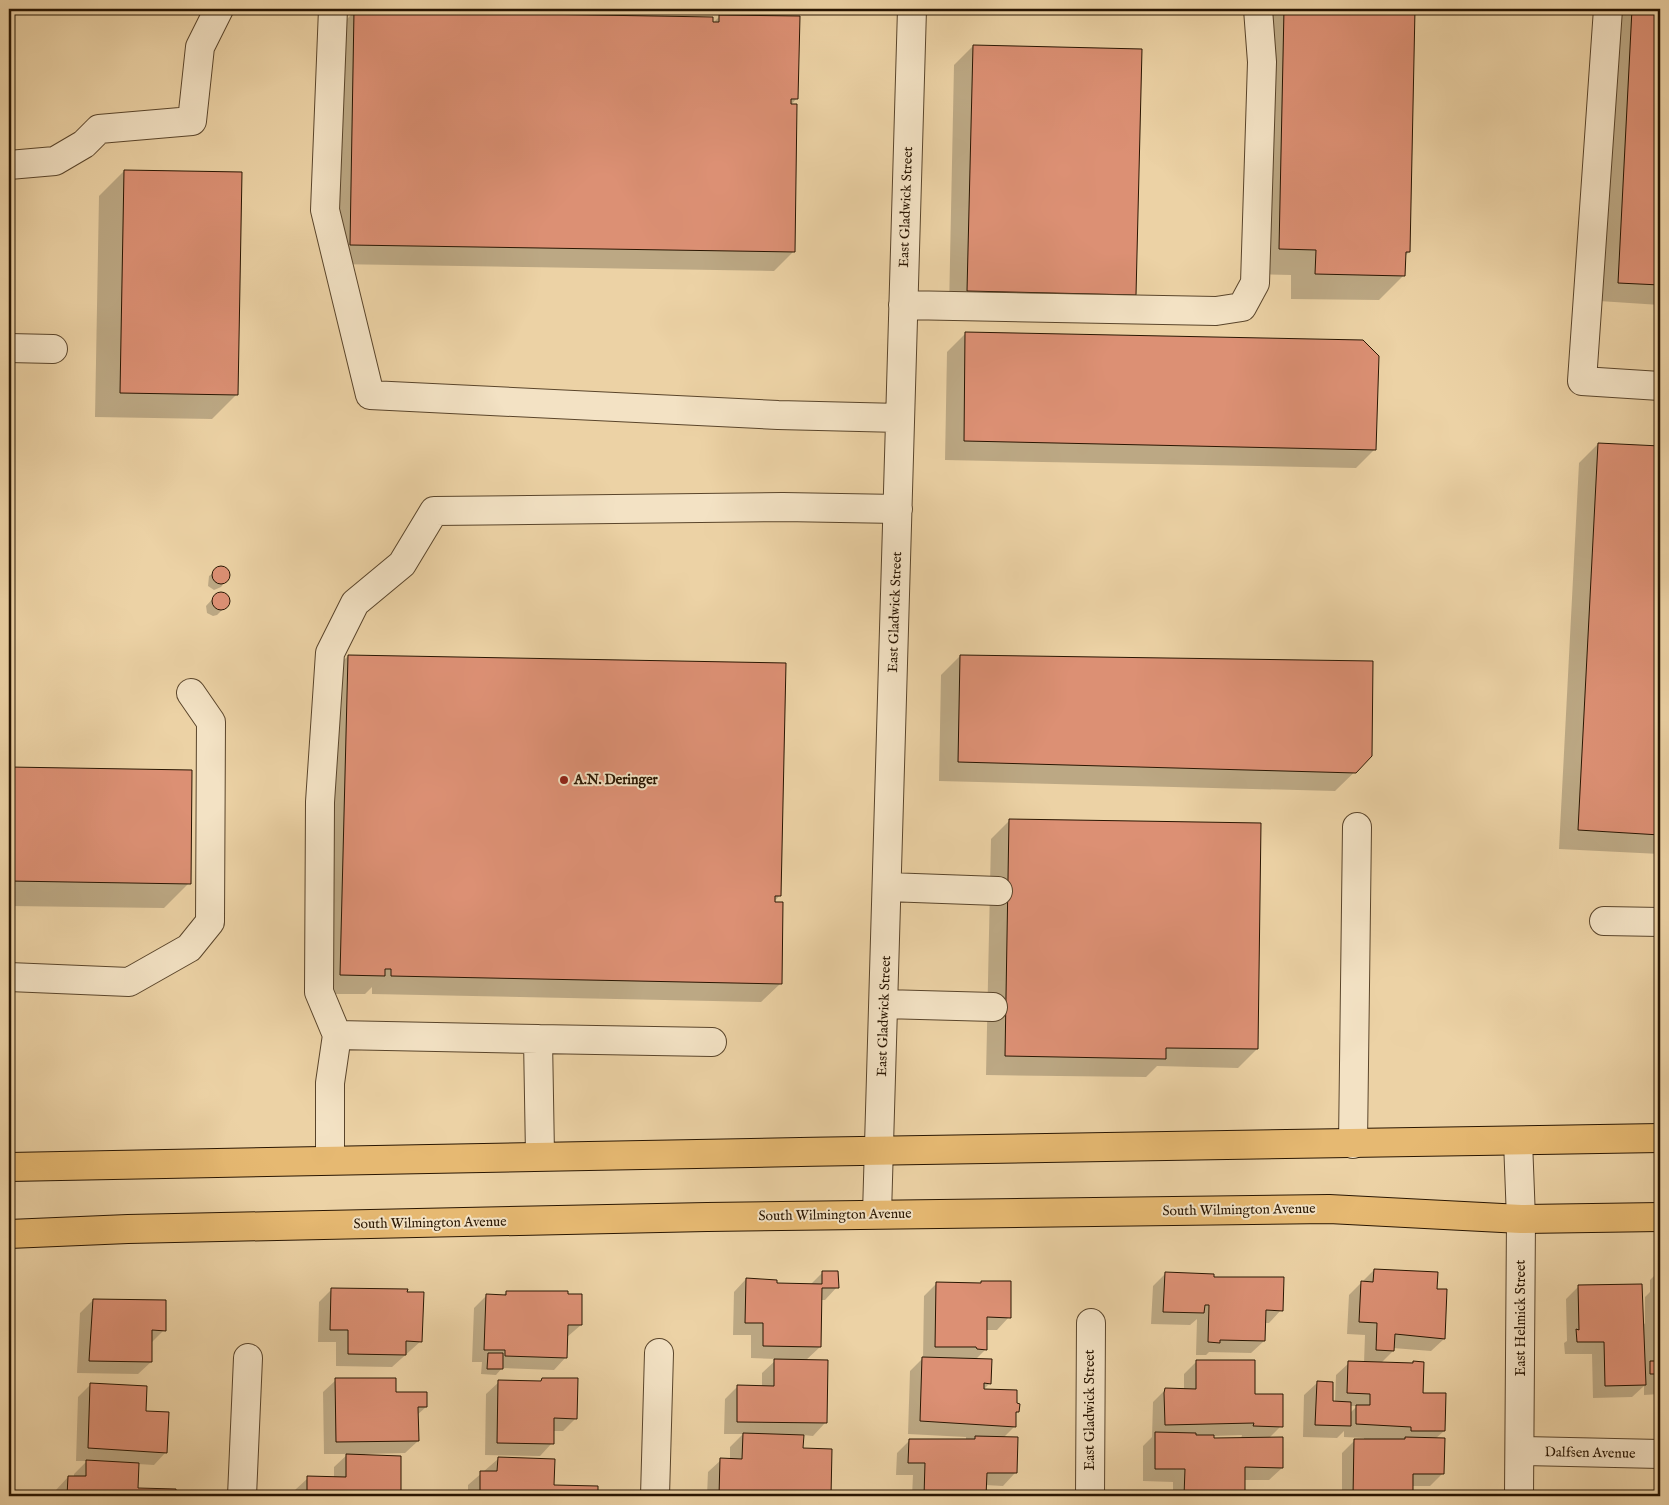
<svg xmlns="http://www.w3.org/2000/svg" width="1669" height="1505" viewBox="0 0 1669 1505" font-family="'IM FELL English',serif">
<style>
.shadow{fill:#0003;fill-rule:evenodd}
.building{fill:#dc9074;stroke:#291602}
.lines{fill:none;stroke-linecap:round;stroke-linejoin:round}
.minor-casing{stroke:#5a452b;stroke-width:30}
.major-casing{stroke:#291602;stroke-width:30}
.minor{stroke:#f3e2c4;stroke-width:28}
.major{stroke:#e6b972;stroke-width:28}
.poi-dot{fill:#8f2418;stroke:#f3e2c4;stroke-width:2}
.labels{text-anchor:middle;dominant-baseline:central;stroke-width:4;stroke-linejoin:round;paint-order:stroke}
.street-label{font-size:14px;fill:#291602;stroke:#f3e2c4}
.poi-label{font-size:14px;font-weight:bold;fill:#291602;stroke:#f3e2c4;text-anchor:start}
</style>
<rect width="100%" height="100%" fill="#ecd2a5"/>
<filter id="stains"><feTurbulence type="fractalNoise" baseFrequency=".004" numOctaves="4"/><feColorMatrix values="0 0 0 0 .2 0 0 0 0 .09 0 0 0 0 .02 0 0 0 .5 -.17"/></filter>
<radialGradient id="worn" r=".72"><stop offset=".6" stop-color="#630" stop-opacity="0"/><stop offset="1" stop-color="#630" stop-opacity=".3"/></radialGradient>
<path class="shadow" d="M1268,9H1414L1409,252L1405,256L1404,275L1379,300L1291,299V275L1254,274Z
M1615,9H1660V305L1599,301Z
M354,12L712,24L720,16L797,98L790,106L793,252L774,271L332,264L335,31Z
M973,46L1135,294L1116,313L949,309L954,65Z
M124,171L237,394L212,419L95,417L99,196Z
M966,333L1375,449L1356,468L945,460L947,352Z
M1598,444L1660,447V854L1559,849L1579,463Z
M222,567L228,570L229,577L221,587L214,590L208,586L209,576Z
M217,594H224L228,604L217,615L213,616L207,613L206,606Z
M348,656L780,895L773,903L780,984L761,1002L372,994V987L365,994H322L329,675Z
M960,656L1371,756L1335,791L939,781L941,675Z
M9,769L191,771L189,883L164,908L9,906Z
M1010,820L1257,1049L1238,1068L1157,1066L1146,1077L986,1075L991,839Z
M1374,1270L1436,1290L1444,1339L1431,1351L1393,1348V1351L1380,1364L1411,1365L1413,1362L1422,1394L1444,1431L1435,1439L1443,1473L1430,1486H1412V1496H1342V1453L1355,1440H1364V1438L1344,1437V1431L1337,1438L1303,1437L1304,1395L1317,1383L1331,1402H1335L1336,1375L1349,1363H1364L1365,1335L1347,1334L1349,1295ZM1350,1406H1357L1350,1413Z
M1660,1270V1394L1644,1395V1386L1632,1397L1593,1398L1592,1354H1565L1564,1343L1567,1341L1566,1299L1579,1286L1645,1324V1297L1650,1292V1280Z
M823,1272L837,1287L825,1300H821L820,1347L805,1361L825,1423L813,1436L803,1435L802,1449L831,1450L830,1496H707L708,1472L721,1460H730V1447L743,1434H724L725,1399L738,1386L762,1387V1373L777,1359L751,1358V1335H733L734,1292L746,1279L776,1284L810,1285Z
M1165,1274L1251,1279L1281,1310L1269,1323H1264V1341L1251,1353L1209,1352L1206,1355H1196L1197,1319L1190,1325L1151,1324L1153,1286Z
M937,1283H1010L1009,1317L997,1330H986V1349L975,1360L990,1383L983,1390L1016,1405L1018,1411L1015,1415V1426L1003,1438L1015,1473L1003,1486L985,1485V1496H912L913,1475H896L897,1453L910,1440L966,1439V1437L908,1434L910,1371L923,1358L924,1296Z
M332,1289L421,1341L392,1367L336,1366V1342H318L319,1302Z
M506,1292L581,1325L567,1337L566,1357L554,1370L502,1368L496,1375L481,1374L482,1362H472L474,1308L487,1295L503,1296Z
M93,1300L164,1330L151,1343V1362L138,1374L77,1373L80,1313Z
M1197,1361L1254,1396L1281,1426L1269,1438L1282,1468L1269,1480H1244L1243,1496H1173V1482L1143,1481V1446L1152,1437L1153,1402L1166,1389L1184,1390V1374ZM1242,1435L1241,1439H1213V1436Z
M542,1379L576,1418L563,1431H552V1443L540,1456L485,1455L486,1394L499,1382H539Z
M336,1380L395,1393L426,1407L417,1415L418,1441L405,1453L365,1454V1456L400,1458L399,1496H295V1490L308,1478H334V1467L348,1454H324L323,1392Z
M90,1385L145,1413L166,1452L154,1465L138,1464L137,1489L175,1490V1496H55L56,1490L68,1477H74V1474L87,1461H76L78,1397Z
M498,1459L553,1486L597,1487L596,1496H468V1485Z"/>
<path class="building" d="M1284,9H1415L1410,252H1406L1405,276L1315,274L1316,250L1279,249Z
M1632,9H1660V285L1618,283Z
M354,11L713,17V22H719V15L800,16L798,99H791V104H797L795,252L350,245Z
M973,45L1142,49L1136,295L967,291Z
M124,170L242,172L238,395L120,393Z
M965,332L1363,340L1379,356L1376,450L964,441Z
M1598,443L1660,446V835L1578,830Z
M212 575a9 9 0 1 1 18 0a9 9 0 1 1-18 0Z
M212 601a9 9 0 1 1 18 0a9 9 0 1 1-18 0Z
M348,655L786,663L781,896H775V902H783L782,984L391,976V969H385V976L340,975Z
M960,655L1373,661L1372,756L1356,773L958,762Z
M9,767L192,770L191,884L9,881Z
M1009,819L1261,823L1258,1049L1166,1048V1059L1005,1056Z
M1374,1269L1438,1272L1437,1289H1447L1445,1339L1395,1334L1394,1351L1376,1350L1377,1323L1359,1322L1361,1281L1373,1282Z
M822,1271H838L839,1288H822L821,1347L763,1346V1323H745L746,1278L777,1280V1283L822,1284Z
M1165,1272L1214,1274V1277H1284L1283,1311L1266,1310L1265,1341L1220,1340V1343L1208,1342L1209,1305H1205L1204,1313L1163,1312Z
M981,1281H1011V1318L987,1317V1350L977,1349L976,1347H935L936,1282L981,1283Z
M1657,1283H1660V1382L1656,1383V1374H1650V1361H1656Z
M1642,1284L1646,1385L1605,1386L1604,1342H1577L1576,1329L1579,1330L1578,1285Z
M331,1288L408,1289L407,1292H424L422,1342L406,1341V1355L348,1354V1330H330Z
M506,1291H568V1294H582V1325H568L567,1358L505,1356V1350H484L486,1294L506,1295Z
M93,1299L166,1300V1331L152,1330V1362L89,1361Z
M488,1353H503V1369H487Z
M922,1357L992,1359L991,1384L984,1383V1389L1017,1390V1403L1020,1404L1019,1412H1016V1427L920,1421Z
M774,1359L828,1360L827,1423L737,1422V1385L774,1386Z
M1196,1360H1255V1394H1283V1427L1253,1426L1254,1423L1165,1425L1164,1393L1165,1388L1196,1389Z
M1348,1361L1413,1363V1361L1424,1362L1423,1393H1446L1445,1431H1411V1427L1356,1424V1405H1370V1394L1347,1393Z
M335,1378H396V1392H427V1407H418L419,1441L336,1442Z
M542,1378H578L577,1419L554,1418V1444L497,1443L498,1380L541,1381Z
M1317,1381L1333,1382V1401L1351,1402V1426L1315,1425Z
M90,1383L147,1386L146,1411L169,1412L167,1453L88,1448Z
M1155,1432L1196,1433V1435H1214V1438L1283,1437V1468L1245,1467V1496H1184L1185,1469H1155Z
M743,1433L804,1435L803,1448L832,1449L831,1496H719L720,1458L742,1459Z
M975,1436L1018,1437L1017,1473H987L986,1496H924L925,1463H908L909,1439H975Z
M1405,1437L1445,1438L1444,1474H1413V1496H1353L1354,1439H1405Z
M346,1454L401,1456V1496H307V1476L346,1477Z
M498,1457L555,1459L554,1485L598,1486V1496H480V1471H497Z
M86,1460L139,1463L138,1488L176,1489V1496H67L68,1476H86Z"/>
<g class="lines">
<defs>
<path id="minor" d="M333,9L325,210L370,395L778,415L900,418
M1608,9L1582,381L1660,386
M9,165L55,161L84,144L99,129L192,121L200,47L219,9
M903,305L1216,311L1242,307L1255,283L1262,62L1258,9
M9,348L53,349
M887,887L998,891
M1604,921L1660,922
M9,977L129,982L189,948L210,922L211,722L191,693
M884,1004L993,1007
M538,1039L712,1042
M1518,1141L1521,1219L1519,1496
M1353,1144L1357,827
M540,1155L538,1039L337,1035L319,992L320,802L330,653L355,603L402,564L434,511L783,507L898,509
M330,1160V1083L337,1035
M877,1214L912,9
M1520,1451L1660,1454
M242,1496L248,1358
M655,1496L659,1353
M1090,1496L1091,1323"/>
<path id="major" d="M9,1167C559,1153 1110,1149 1660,1138
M9,1234L128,1229L707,1217L1329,1209L1521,1219L1660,1217"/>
</defs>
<use href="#minor" class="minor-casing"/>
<use href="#major" class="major-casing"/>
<use href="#minor" class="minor"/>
<use href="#major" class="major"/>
</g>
<circle class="poi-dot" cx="564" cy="780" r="5"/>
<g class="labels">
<g class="street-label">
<text transform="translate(906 207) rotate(-88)">East Gladwick Street</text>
<text transform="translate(895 612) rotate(-88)">East Gladwick Street</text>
<text transform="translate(884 1016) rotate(-88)">East Gladwick Street</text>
<text transform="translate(1239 1210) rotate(-1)">South Wilmington Avenue</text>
<text transform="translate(835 1215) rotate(-1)">South Wilmington Avenue</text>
<text transform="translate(430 1223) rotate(-1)">South Wilmington Avenue</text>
<text transform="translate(1521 1318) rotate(-90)">East Helmick Street</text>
<text transform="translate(1090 1410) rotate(-90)">East Gladwick Street</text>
<text transform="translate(1590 1453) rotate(1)">Dalfsen Avenue</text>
</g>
<g class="poi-label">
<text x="574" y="780">A.N. Deringer</text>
</g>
</g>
<rect width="1669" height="1505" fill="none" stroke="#ecd2a5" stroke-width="30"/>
<rect x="10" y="10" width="1649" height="1485" fill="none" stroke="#291602" stroke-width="2.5"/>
<rect x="15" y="15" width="1639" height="1475" fill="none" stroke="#291602"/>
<rect width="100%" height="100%" filter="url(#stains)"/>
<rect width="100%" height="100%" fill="url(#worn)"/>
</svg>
